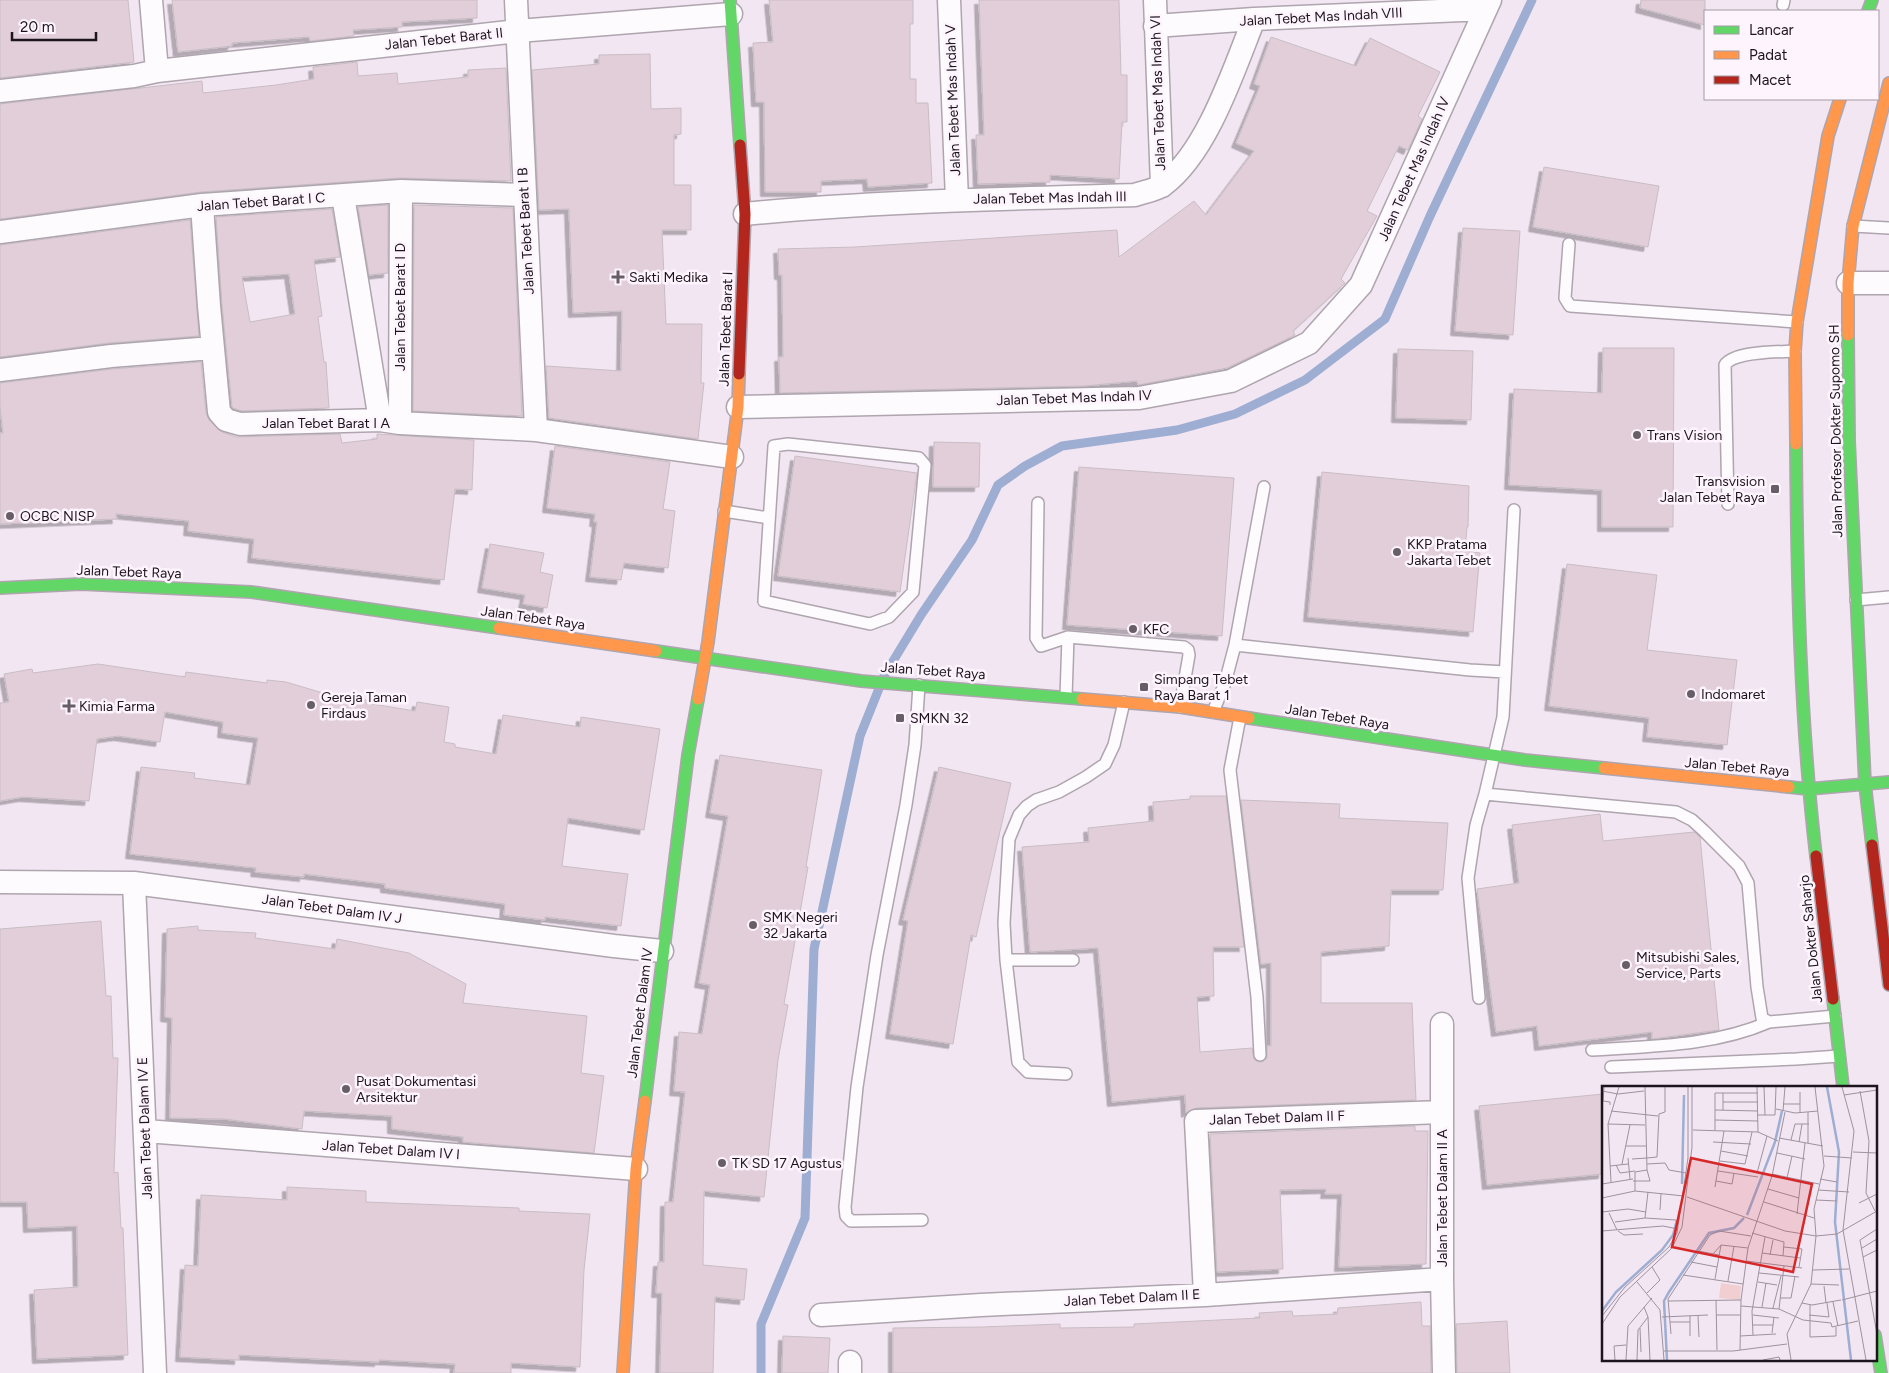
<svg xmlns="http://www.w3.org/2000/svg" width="1889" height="1373" viewBox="0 0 1889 1373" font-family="Figtree,sans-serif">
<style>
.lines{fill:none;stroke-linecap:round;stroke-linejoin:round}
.stream{stroke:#9eadd2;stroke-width:9}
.building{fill:#e1ced8;stroke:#c9bdc4;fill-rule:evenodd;filter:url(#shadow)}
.lane-casing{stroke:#aea5ae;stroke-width:14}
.street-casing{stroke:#aea5ae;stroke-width:25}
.fast-casing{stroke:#aea5ae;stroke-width:14}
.slow-casing{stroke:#aea5ae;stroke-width:14}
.jam-casing{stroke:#aea5ae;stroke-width:14}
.lane{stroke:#fdfbfd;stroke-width:11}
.street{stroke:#fdfbfd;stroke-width:22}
.fast{stroke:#63d668;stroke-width:11}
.slow{stroke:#ff974d;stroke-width:11}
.jam{stroke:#b3261e;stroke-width:11}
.poi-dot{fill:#685e68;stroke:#fdf4fd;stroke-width:2}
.labels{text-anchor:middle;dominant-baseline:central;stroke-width:5;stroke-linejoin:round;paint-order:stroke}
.street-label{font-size:14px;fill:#1d151d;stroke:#fdf4fd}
.poi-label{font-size:14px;fill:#1d151d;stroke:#fdf4fd;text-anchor:start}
.inset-river{fill:none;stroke:#9eadd2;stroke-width:2.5}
.inset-road{fill:none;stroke:#9d929d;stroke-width:1}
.view{fill:#d62828;fill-opacity:0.15;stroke:#d62828;stroke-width:2.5}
.inset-edge{fill:none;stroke:#1d151d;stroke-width:2.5}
</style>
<defs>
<filter id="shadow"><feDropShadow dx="-4.5" dy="4.5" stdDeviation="0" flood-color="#0004"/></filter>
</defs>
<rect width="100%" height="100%" fill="#f3e6f3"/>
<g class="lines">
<path class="stream" d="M761,1373V1324L805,1218L814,949L860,736L884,676L921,615L972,540L998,485L1025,466L1062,446L1177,430L1235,414L1305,380L1385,319L1430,216L1532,0"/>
</g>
<path class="building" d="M0,0H128L134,62L0,78Z
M172,0H477V18L402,22V27L353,30L354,36L310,41L309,37L232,43V46L178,52Z
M769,0H913V24H910V79H916V103H928L932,183L868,187L867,179L821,181V192H765L764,102H756L753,43L773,42Z
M979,0H1119L1121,75H1127V122H1122L1119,179L1050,175V182L978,184L976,135H984Z
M1641,0H1705V25L1640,8Z
M1271,37L1356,66L1370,38L1440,72L1418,116L1422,119L1408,150L1399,146L1367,211L1377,216L1341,279L1345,283L1293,331L1295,335L1227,368L1138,385L1137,381L1084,386L780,393L779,357H783L782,275H779L778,249L855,247L1117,230L1119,257L1194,201L1206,215L1254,151L1236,143L1260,86L1254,84Z
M650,54L651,109L681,108V134L674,135V185H691V230H662L666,324H702L701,383H704L698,439L549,418L546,366L621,371L622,311L573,313L569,209L539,210L532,70L599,64V55Z
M357,62L358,76L397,73L398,84L468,77V70L506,68L511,181L400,178L201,192L0,219V104L202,81L203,93L276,85L314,79L313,67Z
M1544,167L1659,186L1648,247L1533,227Z
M388,205V273L369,275L358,207Z
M414,205L513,208L522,416L413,411Z
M332,209L340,257L314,260L322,316L318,317L324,362H326L329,408L242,411L233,408L232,407L222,305L216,217ZM289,274L295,314L250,322L242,277Z
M190,220L199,336L109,343L0,357V245Z
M1463,228L1520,231L1513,335L1455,331Z
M1603,348H1674L1673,527H1602V490L1509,485L1514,389L1602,393Z
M1398,349L1473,351L1471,420L1396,418Z
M201,362L206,413L209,420L222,432L236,437L340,434L342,443L377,439V434L474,440L472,490L455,489L444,580L252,558L254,539L188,531L189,521L116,514L117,519L0,524V433H3L0,407V383L112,369Z
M934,442L980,443L979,487H933Z
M555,446L670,462L663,509L675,511L668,568L624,563L621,580L590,577L597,522H594L595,514L547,508Z
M795,456L917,473L900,592L778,576Z
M1079,467L1234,478L1222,636L1067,625Z
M1322,472L1469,486L1468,527H1467L1465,551L1480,553L1473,632L1308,617Z
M490,544L544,553L540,572L553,575L547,608L523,604L525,595L482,588Z
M1567,564L1657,575L1647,650L1737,660L1727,745L1647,737L1649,718L1549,706Z
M98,664L185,677L186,672L267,683V680L286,682L323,693L366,700V703L415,711L417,702L449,707L444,742L455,744V747L496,754L503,715L580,727L581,717L660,729L644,830L568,818L562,866L628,874L621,926L545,917V920L504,915L505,904L385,888V884L304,874V877L255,872L256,868L130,854L141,767L195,773L194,778L250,785L258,738L222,733L223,722L165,712L160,742L118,736L97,739L89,801L23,797L0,801V703L9,702L4,674L32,669L33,673Z
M720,755L822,770L806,867H808L784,1004L788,1005L778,1060L764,1197L704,1191L703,1265L747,1269L744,1300L715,1297L713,1373H660L662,1293H656L658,1262H664L665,1202H673L685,1092L674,1091L679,1032L702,1034L710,985L699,983L728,816L710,813Z
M939,767L1011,783L976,937L971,935L953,1044L890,1034L908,921L903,920Z
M1190,796H1226L1244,947H1213L1214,996L1197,997L1200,1052L1252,1048L1254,1059L1260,1062L1267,1058V1046H1271V963L1261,964L1241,800L1340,804L1339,818L1448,823L1443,890H1391L1389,946L1321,952V1003H1412L1416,1100L1196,1108L1186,1113L1185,1095L1112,1102L1098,948L1030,952L1022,847L1089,842L1088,828L1154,821L1153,802L1190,799Z
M1600,814L1603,841L1694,832L1700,837L1719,1030L1652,1039V1032L1539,1046L1537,1026L1496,1032L1477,889L1519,883L1512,825Z
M101,921L106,996H111L113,1058H118L114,1173L118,1172L121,1228H123L128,1355L37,1359L34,1290L78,1287L77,1226L28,1228L27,1202H0V929Z
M198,926V930L256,933L255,938L335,949L337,939L409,953L466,984L463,1003L587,1016L581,1073L604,1076L594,1153L463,1142V1137L392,1129V1116L304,1111L302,1129L224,1119L170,1118L172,1018L165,1017L167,929Z
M1603,1094V1174L1487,1185L1479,1106Z
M1415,1126V1131H1428L1426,1264L1339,1267L1342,1194H1325L1326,1189L1280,1190L1283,1269L1217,1272L1210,1134Z
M287,1187L366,1191V1202L519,1208V1211L590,1214L584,1270L580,1367L511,1363V1373H454L455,1364L379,1360V1362L239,1355V1360L180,1357L185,1265L198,1266L201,1195L287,1200Z
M1421,1302L1422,1326H1430L1431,1373H893V1328L982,1327L1060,1324V1328L1134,1327V1324L1260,1318L1259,1313L1292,1311L1293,1316L1337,1314L1338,1308Z
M1507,1321L1510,1373H1457L1456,1324Z
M783,1336L830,1338L828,1373H782Z"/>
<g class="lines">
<defs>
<path id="lane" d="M1783,5L1784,0
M1853,226L1889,228
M1569,244L1565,298L1570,306L1797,322
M788,444L919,458L925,465L913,592L889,617L870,624L764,601L774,446Z
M1038,503L1036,638L1041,646L1068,637L1184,647L1188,650L1189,655L1180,707
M1728,504L1725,365C1734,351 1779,352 1795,351
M1514,510L1503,717L1485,794L1676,812L1692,820L1704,831L1739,866L1748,883L1757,987L1762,1018L1769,1022L1835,1016
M724,511L769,518
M1856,600L1889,597
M1235,645L1470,670L1505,672
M919,685L915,745L906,805L877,955L857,1087L845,1207L846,1216L851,1221L922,1220
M1066,697L1068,637
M1213,712L1225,683L1235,645L1264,487
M1240,717L1230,770L1257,997L1260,1055
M1006,960H1073
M1479,998L1468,878L1476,825L1485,794
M1592,1050C1652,1046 1714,1046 1769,1022
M1611,1067L1796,1059L1839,1056
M1066,1074L1028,1072L1018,1062L1006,960L1004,923L1009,839L1019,815L1027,806L1036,800L1059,792L1086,777L1105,764L1114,745L1124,702"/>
<path id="street" d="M151,0L157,71
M516,0L536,430
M949,0L957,200
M1155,0L1162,186
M1155,26L1254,19L1486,9
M0,91L134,76L157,71L518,31L731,14
M343,196L380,420
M202,205L209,306L219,412L226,420L240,424L380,420L400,423L536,430L732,457
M745,214C874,201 1005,199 1135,195C1143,192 1156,190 1163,185C1207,153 1234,69 1254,19
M0,232L202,205L401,191L524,195
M1848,283H1889
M0,370L111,356L212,348
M738,407L1139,398L1231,381L1309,343L1361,285L1490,0
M400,423L401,191
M0,882L134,883L614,946L662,951
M134,883L155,1373
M1442,1024V1279L1444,1373
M146,1131L636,1169
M1205,1295L1196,1121L1442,1112
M821,1315L981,1305L1205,1295L1442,1279
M850,1373V1362"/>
<path id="fast" d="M730,0L740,145
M1868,11L1872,0
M1848,335L1849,441L1865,784L1872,845
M1796,444C1797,581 1800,719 1816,856
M0,588L81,584L251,592L499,628
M656,651L861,681L1082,699
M1249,718L1525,760L1604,768
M1789,787L1808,789L1889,782
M1833,999L1843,1087
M645,1101L688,755L698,699
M1875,1335L1881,1373"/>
<path id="slow" d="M1848,335V283L1853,226L1889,83
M1796,444L1795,351L1797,322L1828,136L1840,99
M499,628L656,651
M698,699L708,642L738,407L739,374
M1082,699L1180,707L1249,718
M1604,768L1789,787
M623,1373L636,1169L645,1101"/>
<path id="jam" d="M739,374L745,214L740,145
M1872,845L1889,985
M1816,856L1833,999"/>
</defs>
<use href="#lane" class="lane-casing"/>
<use href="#street" class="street-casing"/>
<use href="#fast" class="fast-casing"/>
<use href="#slow" class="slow-casing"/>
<use href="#jam" class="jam-casing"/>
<use href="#lane" class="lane"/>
<use href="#street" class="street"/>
<use href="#fast" class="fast"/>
<use href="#slow" class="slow"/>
<use href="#jam" class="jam"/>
</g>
<g class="poi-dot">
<path d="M615.5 269.5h5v5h5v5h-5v5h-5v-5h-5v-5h5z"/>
<circle cx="1637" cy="435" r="5"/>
<rect x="1770" y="484" width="10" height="10" rx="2.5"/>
<circle cx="10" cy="516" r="5"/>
<circle cx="1397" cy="552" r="5"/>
<circle cx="1133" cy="629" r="5"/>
<rect x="1139" y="682" width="10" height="10" rx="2.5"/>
<circle cx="1691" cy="694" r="5"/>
<circle cx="311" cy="705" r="5"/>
<path d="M66.5 698.5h5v5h5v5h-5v5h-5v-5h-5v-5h5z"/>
<rect x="895" y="713" width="10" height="10" rx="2.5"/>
<circle cx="753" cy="925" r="5"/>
<circle cx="1626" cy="965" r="5"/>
<circle cx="346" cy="1089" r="5"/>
<circle cx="722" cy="1163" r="5"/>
</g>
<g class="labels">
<g class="street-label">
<text transform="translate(1321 17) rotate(-3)">Jalan Tebet Mas Indah VIII</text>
<text transform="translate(444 39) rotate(-6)">Jalan Tebet Barat II</text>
<text transform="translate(1158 93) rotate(-92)">Jalan Tebet Mas Indah VI</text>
<text transform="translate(953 100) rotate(-92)">Jalan Tebet Mas Indah V</text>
<text transform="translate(1414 169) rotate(-66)">Jalan Tebet Mas Indah IV</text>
<text transform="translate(1050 198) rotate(-1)">Jalan Tebet Mas Indah III</text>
<text transform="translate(261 202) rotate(-4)">Jalan Tebet Barat I C</text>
<text transform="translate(526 231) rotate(-93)">Jalan Tebet Barat I B</text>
<text transform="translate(400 307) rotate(-90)">Jalan Tebet Barat I D</text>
<text transform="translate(726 329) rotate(-88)">Jalan Tebet Barat I</text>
<text transform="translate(1074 398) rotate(-2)">Jalan Tebet Mas Indah IV</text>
<text x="326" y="423">Jalan Tebet Barat I A</text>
<text transform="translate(1836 431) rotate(-91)">Jalan Profesor Dokter Supomo SH</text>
<text transform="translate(129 572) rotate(2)">Jalan Tebet Raya</text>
<text transform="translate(533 618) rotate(8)">Jalan Tebet Raya</text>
<text transform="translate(933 671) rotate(4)">Jalan Tebet Raya</text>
<text transform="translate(1337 717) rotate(9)">Jalan Tebet Raya</text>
<text transform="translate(1737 767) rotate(5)">Jalan Tebet Raya</text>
<text transform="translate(332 909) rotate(8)">Jalan Tebet Dalam IV J</text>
<text transform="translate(1811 939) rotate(-96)">Jalan Dokter Saharjo</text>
<text transform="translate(640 1013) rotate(-83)">Jalan Tebet Dalam IV</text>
<text transform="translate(1277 1118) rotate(-2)">Jalan Tebet Dalam II F</text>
<text transform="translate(145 1128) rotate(-92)">Jalan Tebet Dalam IV E</text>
<text transform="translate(391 1150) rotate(4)">Jalan Tebet Dalam IV I</text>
<text transform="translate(1442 1198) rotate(-90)">Jalan Tebet Dalam II A</text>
<text transform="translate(1132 1298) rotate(-3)">Jalan Tebet Dalam II E</text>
</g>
<g class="poi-label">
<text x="629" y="277">Sakti Medika</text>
<text x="1647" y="435">Trans Vision</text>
<text x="1765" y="481" text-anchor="end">Transvision<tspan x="1765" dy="16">Jalan Tebet Raya</tspan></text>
<text x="20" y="516">OCBC NISP</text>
<text x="1407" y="544">KKP Pratama<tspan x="1407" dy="16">Jakarta Tebet</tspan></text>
<text x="1143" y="629">KFC</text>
<text x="1154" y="679">Simpang Tebet<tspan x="1154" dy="16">Raya Barat 1</tspan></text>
<text x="1701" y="694">Indomaret</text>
<text x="321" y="697">Gereja Taman<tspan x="321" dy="16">Firdaus</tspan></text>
<text x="79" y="706">Kimia Farma</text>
<text x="910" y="718">SMKN 32</text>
<text x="763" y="917">SMK Negeri<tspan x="763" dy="16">32 Jakarta</tspan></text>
<text x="1636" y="957">Mitsubishi Sales,<tspan x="1636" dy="16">Service, Parts</tspan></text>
<text x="356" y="1081">Pusat Dokumentasi<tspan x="356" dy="16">Arsitektur</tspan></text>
<text x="732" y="1163">TK SD 17 Agustus</text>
</g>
</g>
<g transform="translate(1602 1086)">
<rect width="275" height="275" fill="#f3e6f3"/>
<path d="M119,197L139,200L138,214L117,212Z" fill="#f1cecf"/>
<path class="inset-river" d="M225,1L237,66L233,136L249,274M80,98L82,9M145,129L173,56L180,25M0,225L14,206L60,164L71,149L75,134M65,274L62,215L67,206L107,147L132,142L142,132"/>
<path class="inset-road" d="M2,1L1,15L8,16V19M155,1L156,46M162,1L163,29M240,1L252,45L241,144L264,274M0,5L16,8L42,5M258,5L267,55L264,107L273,125M198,6V27M121,7V24M242,9L275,4M121,16H156M181,18H198M174,23L193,27L216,25M113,24L156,25M9,25L56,30M181,25L183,1M206,26V57M156,29H173L174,1M113,34L156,35M6,38L43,39M91,44L156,46L176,55M113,44V7H156M177,52L221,60M189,54L193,38H207M111,56L149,58M197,56L200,38M24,60H44M119,65L146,70M251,66L275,67M175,67L203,73M222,70L250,72M26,72L28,93M45,72L55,71L57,28L63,26V1M30,73L45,72M118,75L143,78L150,46M20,78L28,39M45,78L63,77L67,84L84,87M14,79L18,87L33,85M8,80L26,78M116,85L156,91M155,87L165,50M170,88L217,98M185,92L190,70M218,93L235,96M31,95H48L45,84M114,95L130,98L132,87M9,96L6,38L17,1M0,98L31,93M113,101L122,45M166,103L197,112M216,104L247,106M33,105V86L45,84L43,1M33,105L82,110M85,111L183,145L214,150L235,148L275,125M0,112L33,105M214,114L235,115M162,116L212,132M257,117L275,108M58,124L59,108M0,126L26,123L44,126M7,127L15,144M195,128L203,57M43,132L46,106M13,136L43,132L74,134M0,138V145L61,140L76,143M275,143L258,154L275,248M16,145L22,149L41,148M150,147L182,156L181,170M182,161L200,163L197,181M260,162L275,153M96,165L117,169M160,167L198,172M111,168L119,159L146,162M168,169L171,154M261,171L275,164M144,175L200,182M89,176L115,181M211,184L247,183M157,187L197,191M81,189L141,198M113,193L119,159M126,195L132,160M35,196L58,224L62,274M156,196L175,199M209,198L237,199M222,200L224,217M45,207L58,194L50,181M178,212H189L193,190M114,214L115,264M240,214L275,205M66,215L139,214M231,216L236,240M200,217L210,219L239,214M208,219V251L234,250V241M139,220L177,223L201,234L229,237L230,241L256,235M42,221L46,231L48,274M160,221L164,197M171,222L179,190M177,223L182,180M114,229H138M151,229L177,232M207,229L227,231L225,217M0,230L23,201L67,161L75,147L86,72V1M88,230V250M96,230L97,251M60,231L106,229M68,236H88M0,238L18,211L70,162L80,141L90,61V1M151,239H171M38,242L39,266M170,247L172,231M69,248L66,213L108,149L117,145L149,150M151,249L150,225L163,151M138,250L174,248M138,264L139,214L146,162L170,90L183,26M62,265H131L185,258M13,274L12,260L24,259M24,274L26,240L50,212M35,274L36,244L46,231M161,274L177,271L178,274M189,274L185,248L209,198L214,150L212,123L222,80L213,1"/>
<path class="view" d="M89,72L210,98L191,186L70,161Z"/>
<rect width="275" height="275" class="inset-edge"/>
</g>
<rect x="1704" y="10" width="175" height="90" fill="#fdf4fd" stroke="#a39ba3"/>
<rect x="1714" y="26" width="25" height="8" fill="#63d668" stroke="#a39ba3"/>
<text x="1749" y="35" font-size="15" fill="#1d151d">Lancar</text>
<rect x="1714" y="51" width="25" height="8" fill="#ff974d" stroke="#a39ba3"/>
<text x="1749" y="60" font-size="15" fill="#1d151d">Padat</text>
<rect x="1714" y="76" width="25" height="8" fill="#b3261e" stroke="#a39ba3"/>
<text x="1749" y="85" font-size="15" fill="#1d151d">Macet</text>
<path d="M12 32v8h84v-8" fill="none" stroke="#1d151d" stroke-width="2.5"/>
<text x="20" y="32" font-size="15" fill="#1d151d" stroke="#fdf4fd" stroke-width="4" paint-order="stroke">20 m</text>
</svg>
